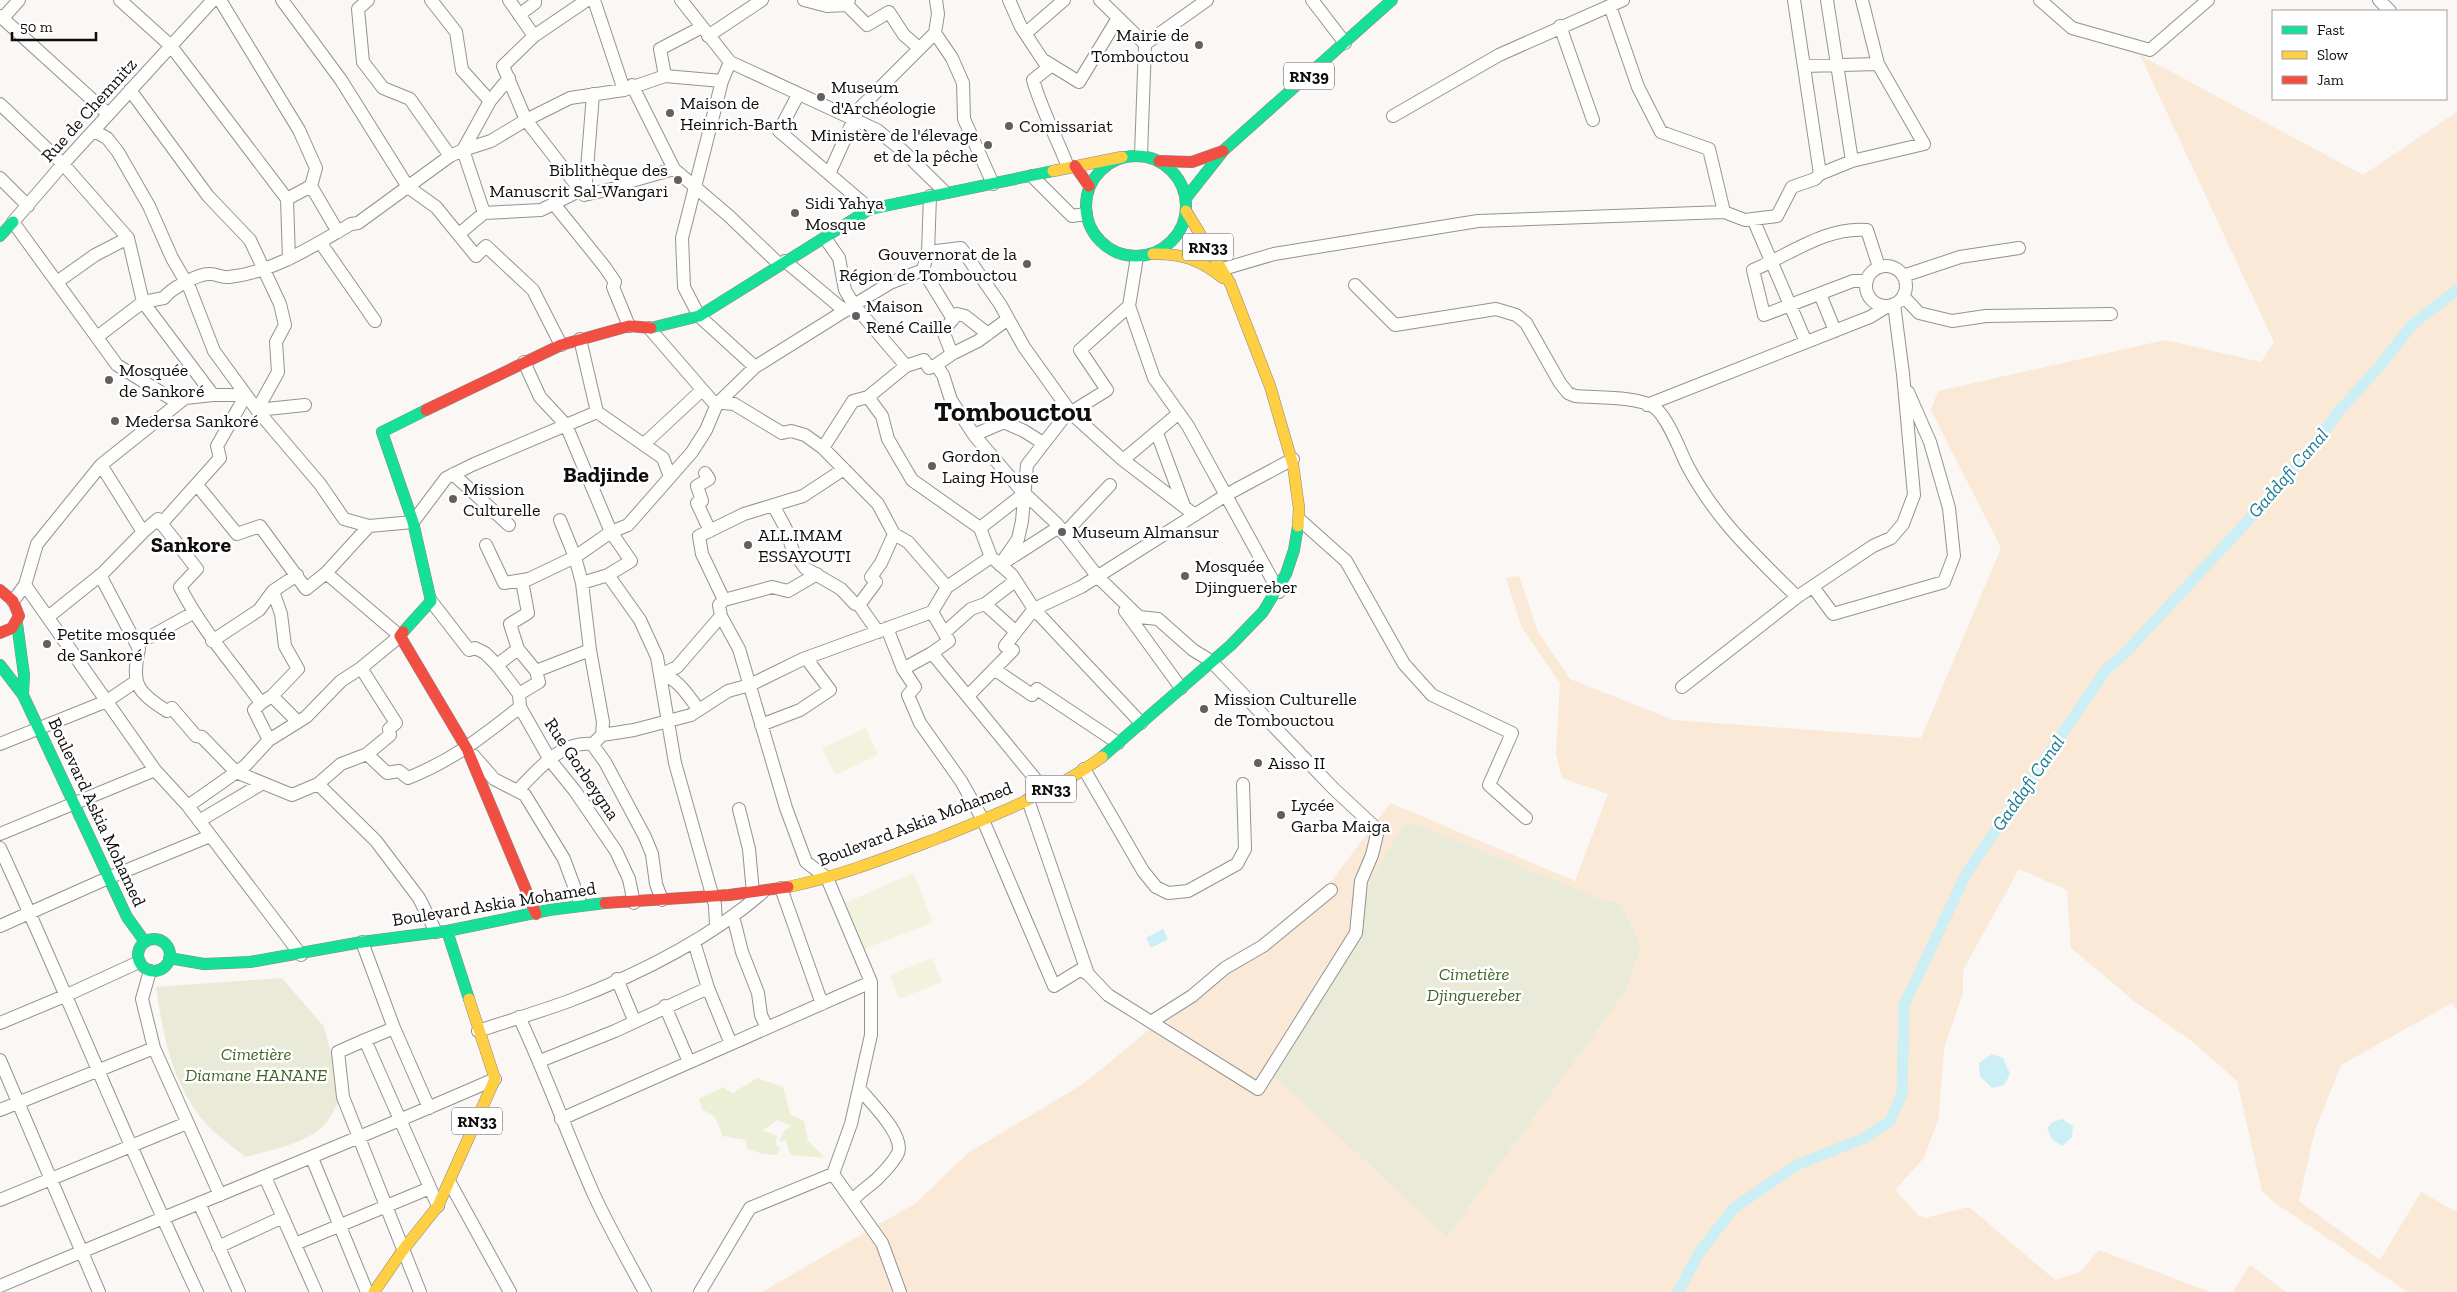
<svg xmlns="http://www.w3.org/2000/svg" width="2457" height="1292" viewBox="0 0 2457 1292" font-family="'Zilla Slab',serif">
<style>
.green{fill:#eaefd5}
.sand{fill:#f9e9d6;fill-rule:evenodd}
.cemetery{fill:#eaead8}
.pitch{fill:#f2f3de}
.water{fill:#cbeff4}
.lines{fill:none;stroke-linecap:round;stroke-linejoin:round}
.canal{stroke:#cbeff4;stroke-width:11}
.street-casing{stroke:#949392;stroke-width:14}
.fast-casing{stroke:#8b8a88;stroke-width:12}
.slow-casing{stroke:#8b8a88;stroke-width:12}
.jam-casing{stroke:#8b8a88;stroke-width:12}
.street{stroke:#fefefd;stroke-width:12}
.fast{stroke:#16e098;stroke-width:11}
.slow{stroke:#ffcf43;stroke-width:11}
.jam{stroke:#f24e42;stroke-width:11}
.poi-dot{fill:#61605e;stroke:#fff;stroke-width:2}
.labels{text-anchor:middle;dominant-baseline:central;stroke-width:5;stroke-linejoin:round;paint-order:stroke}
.shield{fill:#fff;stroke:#565656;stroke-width:1}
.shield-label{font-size:16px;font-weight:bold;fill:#0e0e0e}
.poi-label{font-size:18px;fill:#0e0e0e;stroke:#fff;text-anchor:start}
.street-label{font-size:18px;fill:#0e0e0e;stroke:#fff}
.park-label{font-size:18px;font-style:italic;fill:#3e6421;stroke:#fff}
.water-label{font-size:19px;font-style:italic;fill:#1a7b95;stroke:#fff}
.district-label{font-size:22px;font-weight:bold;fill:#0e0e0e;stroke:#fff}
.town-label{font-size:28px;font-weight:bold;fill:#0e0e0e;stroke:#fff}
</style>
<rect width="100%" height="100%" fill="#faf7f4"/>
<path class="green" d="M757,1078L783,1087L790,1114L804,1121L808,1141L825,1158L790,1155L786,1140L779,1142L784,1131L791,1126L777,1120L763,1130L777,1136L775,1145L780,1147L777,1155L763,1154L747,1149L746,1140L723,1136L715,1117L702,1109L699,1099L723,1087L733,1093Z"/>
<path class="sand" d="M2140,55L2363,175L2457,112V1011L2452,1003L2341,1065L2315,1130L2299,1201L2380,1260L2421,1192L2457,1212V1292H2408L2275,1203L2262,1191L2237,1081L2193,1042L2134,1001L2071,948L2067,890L2019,869L1963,970V993L1944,1048L1939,1117L1924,1158L1895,1190L1918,1215L1925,1218L1969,1207L2055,1280L2080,1272L2099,1250L2210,1292H762L916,1203L968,1153L1083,1084L1333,879L1390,803L1575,881L1608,794L1562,778L1556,754L1560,683L1522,628L1506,578L1519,576L1538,632L1570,679L1673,720L1921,738L2001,548L1931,410L1938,391L2165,340L2261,362L2274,342ZM1596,897L1622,905L1641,946L1626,991L1447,1237L1357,939Z
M2250,1265L2286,1292H2233Z"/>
<path class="cemetery" d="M1407,821L1596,897L1622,905L1641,946L1626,991L1447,1237L1273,1075L1357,939L1371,878Z
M282,978L324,1027L343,1097C336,1104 334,1112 328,1120C312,1143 271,1150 245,1157C232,1145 213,1134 202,1119C170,1078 164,1037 156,987Z"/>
<path class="pitch" d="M866,728L878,755L835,775L822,748Z
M913,873L933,922L864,949L845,903Z
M932,958L942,982L899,999L890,975Z"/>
<path class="water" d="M1163,929L1168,939L1151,948L1146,938Z
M1992,1054L2003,1058L2010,1074L2004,1085L1992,1088L1980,1076L1979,1063Z
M2062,1119L2073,1126L2072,1137L2062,1146L2052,1139L2047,1128L2053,1122Z"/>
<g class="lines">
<path class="canal" d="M1678,1292L1699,1253L1734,1208L1797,1165L1862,1139L1890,1121L1902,1094L1904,1005L1967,872L2106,670L2126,652L2269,498L2323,433L2338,412L2377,369L2413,324L2457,290"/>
<defs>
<path id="street" d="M120,0L171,46L287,199L289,259
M220,0L299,130L316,168L311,186L338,232
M282,0L341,80L408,187L436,207L476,256L486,246L533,290L561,345
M368,0L358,9L363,62L383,88L410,99L450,156
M431,0L456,32L462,70L490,101
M509,0L534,36
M587,0L534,36L503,66L526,120L584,195L616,188L621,184L674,169
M594,0L624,90
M681,0L730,62L877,130L903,151L945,192
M804,0L827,6L847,5L849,0
M936,0L938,14L935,33L952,58L963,83L964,119L993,184
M1009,0L1021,27L1048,68L1033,80C1042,111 1057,138 1068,167
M1100,0L1145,44L1141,155
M1312,0L1345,43
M1827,0L1852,161
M2040,0L2072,28L2150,50L2208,0
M2379,0L2390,11
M847,5L867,25L889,12L904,35L919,48
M1610,6L1638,87L1661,132L1709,149L1724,212
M519,15L535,3V0
M0,16L108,114
M3,18L19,0
M1560,26L1593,120
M1026,33L1064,0
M708,36L762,0
M1145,44L1207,0
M1045,61L1079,82L1118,18
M730,62L722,81L682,238L684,287L699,316L755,367
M1804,66L1878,64
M665,76L660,49L702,27
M632,85L674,169L729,216L779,264
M130,90L208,196L250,240L280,304L285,325L276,342L278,372L257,410
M798,95L779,131L870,209
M0,104L63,164L128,238L143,302L213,395
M1393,116L1499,55L1623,0
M94,131L107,138L118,152L149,206L172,258L190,289L214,351L257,410L320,484L344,519L369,526L413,522L446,478L472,465L597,412
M829,174L858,110L935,33
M1820,174L1852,161L1924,144L1878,64L1862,0
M1032,176L1072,216L1086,214
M0,178L28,206
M930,196L928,252L923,270L953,319L943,331L952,354L936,365L943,375L951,400L974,435L1021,490L1057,524L1098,577L1139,617L1158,619L1193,650L1211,661L1334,789L1378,830L1372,855L1361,881L1356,933L1258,1089L1108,995L1088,974L1028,800
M287,199L311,186
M554,204L604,266L615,282L613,287L629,326
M484,213L463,150L491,141L526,120L570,98L624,90L665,76L722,81
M1753,219L1806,342
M459,234L484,213L541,210L579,191L586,182L593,94
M825,238L839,258L845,290L854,305L890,283L923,270
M320,242L375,321
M928,252L961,248L1000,304L1024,347L1072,414L1123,460L1195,515
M1137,257L1129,306L1154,378L1188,426L1279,592
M785,261L840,307L847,310
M1866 286a20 20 0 1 1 40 0a20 20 0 1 1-40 0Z
M1223,269L1274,254L1478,221L1724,212L1745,220L1777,216L1792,187L1815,179L1820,174L1794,0
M1903,276L1960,257L2019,248
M1867,281H1853L1764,315L1753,270C1789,255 1827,226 1867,230L1879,267
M57,282L95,255L128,238
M1355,285L1395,325L1496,309L1516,315L1526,323L1560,383L1568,393L1575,396C1595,398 1637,396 1654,407C1667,416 1679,448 1686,463C1715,519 1753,553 1797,597L1873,546L1891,538L1903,524L1914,495L1903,374L1894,304
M1820,294L1835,331
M1903,296L1919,313L1952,321L1986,316L2111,314
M953,319L957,314L965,316L988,334
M649,328L713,402L734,404L782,433L791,431L805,435L823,448L878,504L894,534L908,542L947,587L932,612L949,641L932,653L1046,792
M97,337L143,302L164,298C170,289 199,273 210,274C217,274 223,278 229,277C274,272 313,246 351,224L358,223L450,156L463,150L490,101L509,78
M580,339L597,412L663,458L670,477
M952,354L978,341L1008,319
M524,362L540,397L566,425L611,532L631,561L608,575L582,583
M868,397L906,366
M178,403L117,365L13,222L63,164L213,0
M1647,405L1870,317L1888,306
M257,410L305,405
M1157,433L1184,506
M974,435L1004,422L1024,431L1043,443
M644,444L702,390
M823,448L853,401L868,397L882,416L888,439L912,480L980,528L991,557L947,587
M1123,460L1179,413
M705,473L709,479L697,486L702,501L697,503L710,531
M453,474L509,525
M197,485L237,534L260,526L306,589L326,573L369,526
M773,505L786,529L793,551L805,568L841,589L855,604L859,605L878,632
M560,520L575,557L582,583L590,650L603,722L602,735L596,741
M1300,520L1346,561L1404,664L1432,695L1512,733L1489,785L1526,818
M980,528L1025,493
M143,532L158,519L197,569L180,587C202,630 233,664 261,703L272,696L298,669L285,646L281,614L273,591L297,575
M1064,534L1110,485
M486,545L504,583L529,579L575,557L611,532L628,525L692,452L706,430L717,404L755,367L854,305L906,366L924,360L929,368L936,365
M995,560L1012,575L1034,609L1141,723
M1006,561L1059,527
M1000,565L1018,539L1022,521L1027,465L1065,416L1107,390L1080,350L1129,306
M100,575L139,649C131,684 137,692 167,711L172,708L196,736L202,737L236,772L292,795L318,784L341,764L367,754L390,735L389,729L396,723L361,668
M608,575L640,620L657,657L675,763L715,905L716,926
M522,581L528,613L510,624L518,649L536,671
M25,585L155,770L188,806L301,955
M1813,587L1833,614L1944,582L1954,556L1949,508L1930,442L1908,392
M724,600L772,587L788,591L817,574
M13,601L25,585L37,544L101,465L185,398L213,395H246L217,446L220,458L161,524
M431,601L469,650L475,648L485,653L497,665L519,694L520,707L550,760L575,791L616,851L629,879L634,903
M985,604L1015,631
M859,605L876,582L871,577L881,563L894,534
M1125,611L1181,688
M48,617L103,573L143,532L101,465
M887,628L903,669L915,687L908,695L920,723L961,781L983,820L1054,986L1080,970L1088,974
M944,633L971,609L985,604L1015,581
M212,641L259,610L273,591
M137,644L193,613
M497,665L518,649
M903,669L932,653
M994,669L1032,695L1037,689L1118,743
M660,675L677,667L721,616
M660,675C677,676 689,697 699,710
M1682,687L1797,597
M519,694L539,682L536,671L590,650
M272,696L298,722
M968,696L1013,650L1005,646L1034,609L1081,587L1226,495L1293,459
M261,703L254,710L269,740
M761,725L800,710L830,690L806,658
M602,735L634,730L691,715L728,691L750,685L803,659L932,612
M0,744L107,701L135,682
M367,754L387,773L399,771L408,778C453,760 482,737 520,707
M474,756L494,779L525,795L564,859L581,905
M1084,769L1143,871L1156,887L1168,893L1188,891L1237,864L1245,849L1243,784
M318,784L376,841L419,898L436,932
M517,791C538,770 560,741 592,744L605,762L645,837L652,854L656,884L662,900
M188,806L245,766L269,740L306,717L341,681L361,668L400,636L326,573
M739,809L749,849L753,893
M199,821L263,783
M0,834L155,770
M0,848C68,995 128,1146 197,1292
M781,888L822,1004
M733,916L742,952L758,993L761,1015L767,1028
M0,926L108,878L210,836
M362,942L394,1028L365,1040
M694,942L708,988L731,1044
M150,971L142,999L154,1048L220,1195
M617,979L634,1020
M665,1006L689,1062
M519,1017C547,1076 568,1137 595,1197C610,1229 628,1261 645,1292
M1151,1022L1192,996L1225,968L1263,946L1331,890
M0,1023L67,995L139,962
M394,1028L429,1108
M478,1031C508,1021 539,1012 569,1001C637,975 708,940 763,892
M0,1060L99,1292
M540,1061L615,1031L708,988
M0,1110L154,1048
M561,1119L871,982
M312,1158L367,1292
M833,1174L882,1243L900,1292
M265,1177L316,1292
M450,1183L510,1292
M0,1200L187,1123
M852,1201C860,1191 870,1186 878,1178C884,1172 894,1161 898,1153C905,1135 870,1102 859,1088
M199,1203L239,1292
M295,1244L430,1188
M218,1247L283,1217
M0,1286C165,1216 331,1151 495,1079
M420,1292L343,1097L338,1052L365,1040L438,1206
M700,1292L750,1208L833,1174L851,1124L871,1035V982L827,878L806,862L786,808L739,649L721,616L719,605L724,600L702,554L699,536L744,514L803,496L844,469"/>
<path id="fast" d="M1086 206a50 50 0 1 1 100 0a50 50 0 1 1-100 0Z
M1186,198L1224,150L1392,0
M0,236L13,222
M651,328L699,316L870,209L1053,171
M17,623L24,675L23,695
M403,632L431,601L413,522L382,432L426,410
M0,665L23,695L127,917L145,942
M1102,757L1231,645L1263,612L1286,574L1294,550L1298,526
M138 955a16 16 0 1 1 32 0a16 16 0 1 1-32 0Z
M169,958L204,964L250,962L362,942L447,931
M469,999L447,931L549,910L605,903"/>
<path id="slow" d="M1053,171L1122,157
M1186,211L1230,283L1270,386L1293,465L1299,508L1298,526
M1153,254C1182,253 1200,260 1223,278
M788,887C841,876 891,856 941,837C997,814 1053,793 1102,757
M374,1292L403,1250L438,1206L495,1079L469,999"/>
<path id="jam" d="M1159,161L1192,162L1223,151
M1075,166L1089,186
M426,410L561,345L629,326L651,328
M0,590L13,601L19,616L12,628L0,633
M403,632L400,636L467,749L536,914
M605,903L729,895L788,887"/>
</defs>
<use href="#street" class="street-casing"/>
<use href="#fast" class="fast-casing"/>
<use href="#slow" class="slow-casing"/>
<use href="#jam" class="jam-casing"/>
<use href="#street" class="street"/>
<use href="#fast" class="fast"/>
<use href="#slow" class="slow"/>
<use href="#jam" class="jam"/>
</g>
<g class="poi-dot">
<circle cx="1199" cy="45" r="5"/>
<circle cx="821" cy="97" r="5"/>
<circle cx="670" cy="113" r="5"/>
<circle cx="1009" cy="126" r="5"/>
<circle cx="988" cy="145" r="5"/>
<circle cx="678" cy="180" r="5"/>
<circle cx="795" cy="213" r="5"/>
<circle cx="1027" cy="264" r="5"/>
<circle cx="856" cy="316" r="5"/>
<circle cx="109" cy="380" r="5"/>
<circle cx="115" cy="421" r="5"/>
<circle cx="932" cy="466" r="5"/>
<circle cx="453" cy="499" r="5"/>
<circle cx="1062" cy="532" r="5"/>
<circle cx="748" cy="545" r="5"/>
<circle cx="1185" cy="576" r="5"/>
<circle cx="47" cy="644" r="5"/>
<circle cx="1204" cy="709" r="5"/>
<circle cx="1258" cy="763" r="5"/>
<circle cx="1281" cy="815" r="5"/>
</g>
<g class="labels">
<g class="shield">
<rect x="1284" y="62.5" width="50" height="27" rx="4"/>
<rect x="1183" y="233.5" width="50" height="27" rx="4"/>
<rect x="1026" y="775.5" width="50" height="27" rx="4"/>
<rect x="452" y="1107.5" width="50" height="27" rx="4"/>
</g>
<g class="shield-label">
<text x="1309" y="76">RN39</text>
<text x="1208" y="247">RN33</text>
<text x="1051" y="789">RN33</text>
<text x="477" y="1121">RN33</text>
</g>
<g class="poi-label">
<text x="1189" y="35" text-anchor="end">Mairie de<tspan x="1189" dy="21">Tombouctou</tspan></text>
<text x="831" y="87">Museum<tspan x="831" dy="21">d'Archéologie</tspan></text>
<text x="680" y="103">Maison de<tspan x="680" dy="21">Heinrich-Barth</tspan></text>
<text x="1019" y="126">Comissariat</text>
<text x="978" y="135" text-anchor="end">Ministère de l'élevage<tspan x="978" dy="21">et de la pêche</tspan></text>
<text x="668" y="170" text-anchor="end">Biblithèque des<tspan x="668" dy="21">Manuscrit Sal-Wangari</tspan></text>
<text x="805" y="203">Sidi Yahya<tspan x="805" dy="21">Mosque</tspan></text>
<text x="1017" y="254" text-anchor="end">Gouvernorat de la<tspan x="1017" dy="21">Région de Tombouctou</tspan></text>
<text x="866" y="306">Maison<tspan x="866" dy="21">René Caille</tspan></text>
<text x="119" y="370">Mosquée<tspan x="119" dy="21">de Sankoré</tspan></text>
<text x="125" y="421">Medersa Sankoré</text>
<text x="942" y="456">Gordon<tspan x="942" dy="21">Laing House</tspan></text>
<text x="463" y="489">Mission<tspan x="463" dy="21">Culturelle</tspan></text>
<text x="1072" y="532">Museum Almansur</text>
<text x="758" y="535">ALL.IMAM<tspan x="758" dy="21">ESSAYOUTI</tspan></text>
<text x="1195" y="566">Mosquée<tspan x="1195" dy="21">Djinguereber</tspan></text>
<text x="57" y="634">Petite mosquée<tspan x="57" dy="21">de Sankoré</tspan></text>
<text x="1214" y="699">Mission Culturelle<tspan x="1214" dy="21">de Tombouctou</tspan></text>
<text x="1268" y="763">Aisso II</text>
<text x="1291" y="805">Lycée<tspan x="1291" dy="21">Garba Maiga</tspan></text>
</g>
<g class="street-label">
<text transform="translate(89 110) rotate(-48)">Rue de Chemnitz</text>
<text transform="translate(582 769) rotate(56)">Rue Gorbeygna</text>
<text transform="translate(97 812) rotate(65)">Boulevard Askia Mohamed</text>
<text transform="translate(915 824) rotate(-21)">Boulevard Askia Mohamed</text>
<text transform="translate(494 904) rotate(-9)">Boulevard Askia Mohamed</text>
</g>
<g class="park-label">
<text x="1474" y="974">Cimetière<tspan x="1474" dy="21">Djinguereber</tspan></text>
<text x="256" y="1054">Cimetière<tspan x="256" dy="21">Diamane HANANE</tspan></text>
</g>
<g class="water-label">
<text transform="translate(2288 473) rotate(-49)">Gaddafi Canal</text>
<text transform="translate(2028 783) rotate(-55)">Gaddafi Canal</text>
</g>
<g class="district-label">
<text x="606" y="474">Badjinde</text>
<text x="191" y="544">Sankore</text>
</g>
<g class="town-label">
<text x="1013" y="411">Tombouctou</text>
</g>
</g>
<rect x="2272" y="10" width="175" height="90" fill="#ffffff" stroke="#9f9f9f"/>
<rect x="2282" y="26" width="25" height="8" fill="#16e098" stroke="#9f9f9f"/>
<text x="2317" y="35" font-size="15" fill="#0e0e0e">Fast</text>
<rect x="2282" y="51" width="25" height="8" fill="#ffcf43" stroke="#9f9f9f"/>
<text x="2317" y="60" font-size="15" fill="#0e0e0e">Slow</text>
<rect x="2282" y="76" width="25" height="8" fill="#f24e42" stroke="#9f9f9f"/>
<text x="2317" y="85" font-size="15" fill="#0e0e0e">Jam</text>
<path d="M12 32v8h84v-8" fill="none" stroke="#0e0e0e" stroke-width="2.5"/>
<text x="20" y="32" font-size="15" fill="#0e0e0e" stroke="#ffffff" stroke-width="4" paint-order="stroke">50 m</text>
</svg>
